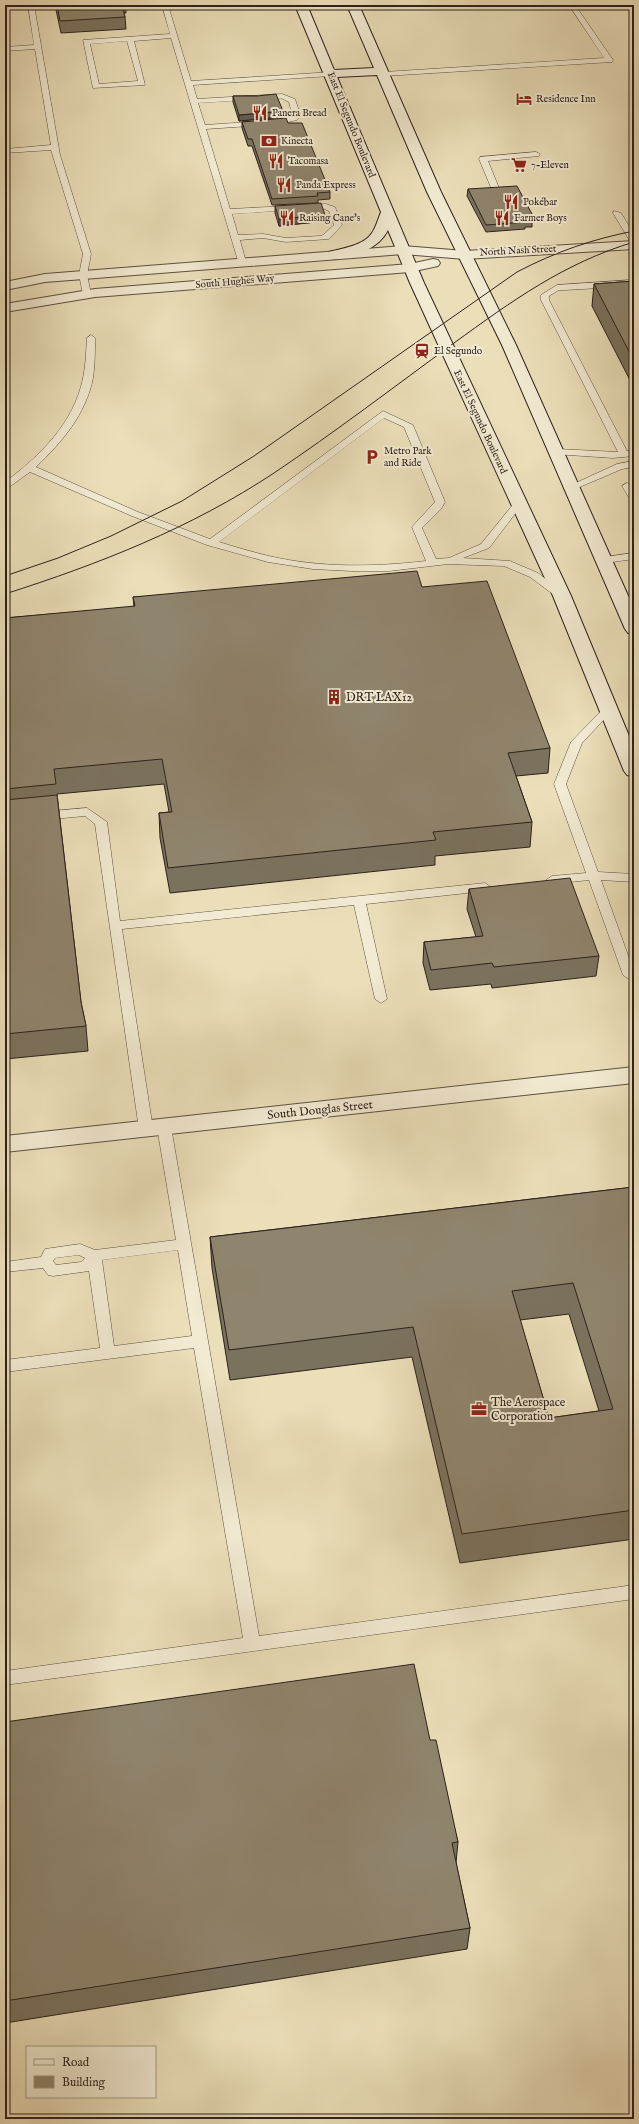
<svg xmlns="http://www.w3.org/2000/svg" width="639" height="2124" viewBox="0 0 639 2124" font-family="'IM FELL English',serif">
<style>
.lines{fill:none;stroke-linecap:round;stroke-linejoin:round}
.service-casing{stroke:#5c5042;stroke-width:1}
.tertiary-casing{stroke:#5c5042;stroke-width:2}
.secondary-casing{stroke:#2c211b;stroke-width:2}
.service{fill:#f2ead2;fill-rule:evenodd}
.tertiary{fill:#f2ead2;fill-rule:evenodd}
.secondary{fill:#f2ead2;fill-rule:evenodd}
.tram{stroke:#2c211b;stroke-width:1}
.wall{fill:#7b725e;stroke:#2c211b;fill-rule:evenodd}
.shaded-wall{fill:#645c4c;stroke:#2c211b}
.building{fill:#8f846d;stroke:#2c211b;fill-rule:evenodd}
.labels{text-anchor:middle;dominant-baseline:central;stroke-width:4;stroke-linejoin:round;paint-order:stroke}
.far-poi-label{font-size:10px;fill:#2c211b;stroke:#f2ead2;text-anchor:start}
.far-street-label{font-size:10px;fill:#2c211b;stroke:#f2ead2}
.poi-label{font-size:12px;fill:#2c211b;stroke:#f2ead2;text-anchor:start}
.street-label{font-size:12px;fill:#2c211b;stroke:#f2ead2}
</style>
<rect width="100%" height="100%" fill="#ebdfb9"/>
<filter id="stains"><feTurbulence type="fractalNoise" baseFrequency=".005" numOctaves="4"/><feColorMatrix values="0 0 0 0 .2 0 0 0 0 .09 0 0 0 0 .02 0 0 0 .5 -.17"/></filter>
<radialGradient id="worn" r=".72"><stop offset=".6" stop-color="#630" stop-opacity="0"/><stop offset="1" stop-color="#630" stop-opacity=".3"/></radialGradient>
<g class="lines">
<defs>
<path id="service" d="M28,5H34L60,155L91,254L87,275L91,294L87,297L83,294L79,275L83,254L51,150L5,153V149L51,145L35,49L5,51V47L34,45Z
M162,5H168L191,81L333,72L334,74L330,76L193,85L197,99L282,94L295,99L300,114L297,120L279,124L206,129L230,209L326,204L335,207L342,225L329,239L286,242L263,238L240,240L246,262L239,264L171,38L134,41L145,85L93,88L83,40L170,34ZM127,41L138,81L99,84L90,44ZM281,98L289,102L292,114L291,116L279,120L205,125L198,103ZM322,208L329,211L334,225L323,235L320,236L286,238L263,234L238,235L232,214Z
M569,5H575L613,60L612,62L384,76L380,74L384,72L604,58Z
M536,152L540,154L539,156L488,161L499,188L492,190L479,159L480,157Z
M614,211L621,213L634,234V243L630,241L613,213Z
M634,280V286L565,290H559L549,296V300L627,451L634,450V456L613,458L554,454L552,452L557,449L618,452L541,300V295L557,285Z
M91,335L95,338C95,351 95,365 93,378C86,414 62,442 36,467L138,512L210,539L383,411L413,425L445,502L441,509L422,528L436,559L449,558L481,544L515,502H521V506L489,548L463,558L510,561L538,573L567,596L566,598H558L530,577L504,566L448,564L389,571H352L313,569L268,562L207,545L132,516L30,472L5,490V482C40,456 74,423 83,378C86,365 86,351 87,338ZM384,418L404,427L435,502L412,527L426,561C374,567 320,568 269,556C252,552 235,547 219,542Z
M634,461V467L622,469L575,489L572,490L567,487L617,464Z
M627,483L630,484L634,490V502L631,501L622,486Z
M634,553V559L605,563L600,560L605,557Z
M609,706L614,709L582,743L566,784L598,872L634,874V882L601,880L634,972L633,978L629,979L623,975L589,880L552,884L546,880L552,876L586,873L554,784L571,742L605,707Z
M87,808L107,822L120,921L485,883L491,887L485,891L366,904L387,999L381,1003L375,999L354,905L122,929L153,1129L151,1132H141L139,1129L95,824L85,816L42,820L36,816L42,812Z
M164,1122L169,1124L171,1127L259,1636L634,1585V1599L5,1685V1671L243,1638L194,1348L5,1372V1360L100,1348L89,1271L53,1276L48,1275L43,1268L5,1272V1262L41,1257L45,1249L80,1244L95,1250L176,1240L157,1127L159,1124ZM178,1250L192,1336L114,1346L102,1260ZM79,1255L85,1258L81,1262L56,1265L53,1261L55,1258Z"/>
<path id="tertiary" d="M634,241V249L465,259L403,254L45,282L5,290V282L45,274L403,246L465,251Z
M433,259L438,260L440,263L438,266L410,272L95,297L5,312V304L95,289L410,264Z
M634,1067V1083L5,1152V1136Z"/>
<path id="secondary" d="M295,5H307L334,70L374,68L347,5H359L441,192L516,345L634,609V634L628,633L625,629L502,345L427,192L377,75L337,77L424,283L571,596L634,748V777L627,775L624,771L553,596L410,283L388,230C377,251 355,255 334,259L329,258L327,255L329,252C343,248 363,246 372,233C376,227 378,219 381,212Z"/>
</defs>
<use href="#service" class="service-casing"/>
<use href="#tertiary" class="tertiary-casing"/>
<use href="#secondary" class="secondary-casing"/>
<use href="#service" class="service"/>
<use href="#tertiary" class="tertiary"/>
<use href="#secondary" class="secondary"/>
<path class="tram" d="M5,576L58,558L111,536L182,501L254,456L517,272C555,252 593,239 634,231
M5,594C99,564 191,528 274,473C335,432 394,387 454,343C512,301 564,263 634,242"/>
</g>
<path class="wall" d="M55,5H126V13H124L125,17L126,29L61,33Z
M233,96H257L283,111V117L239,121L233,102Z
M242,122L288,123L330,192V199L318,200V203L272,205L252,146H248L242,128Z
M468,189L532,214V227H525V229L486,232L467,196Z
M275,206L325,221L279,226L275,213Z
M634,281V388L592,306L594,284Z
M422,587L550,748L548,773L516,776L532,822L530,847L435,856V865L170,893L160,838L159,813L169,812L164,784L57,794L81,1002L86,1026L88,1051L5,1059V618L134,607L133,597Z
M469,889L599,956L596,976L492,988L491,984L430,990L423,963L424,942L476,937L467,909Z
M634,1187V1539L460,1563L412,1357L230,1380L212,1268L210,1237ZM569,1314L599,1411L549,1418L520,1320Z
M5,1722L430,1740L458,1842L456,1863L470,1928L467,1949L5,2023Z"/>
<path class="shaded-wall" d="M283,111V117L239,121V115Z
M325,215V221L279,226V219Z"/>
<path class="building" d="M57,5H122L125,17L60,21Z
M276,94L283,111L239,115L233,96H257Z
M286,118L288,123H302L330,192L317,193L318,196L272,199L252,139H248L242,122Z
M517,186L532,214L529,215L532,220L525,221L526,222L486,225L468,189Z
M321,203L325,215L279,219L275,206Z
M634,281V361L594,284Z
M417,571L422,587L487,581L550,748L508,753L532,822L433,832L436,840L168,868L159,813L172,812L162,759L54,769L56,784L5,789V618L135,606L133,597Z
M57,795L81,1002L86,1026L5,1034V800Z
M570,878L599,956L494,967L492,963L431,970L424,942L483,936L469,889Z
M634,1187V1510L462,1534L413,1327L229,1350L210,1237ZM573,1283L613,1409L549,1418L512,1291Z
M414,1664L430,1740H436L458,1842L452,1843L470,1928L5,2001V1722Z"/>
<defs>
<symbol id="hotel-bare" viewBox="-9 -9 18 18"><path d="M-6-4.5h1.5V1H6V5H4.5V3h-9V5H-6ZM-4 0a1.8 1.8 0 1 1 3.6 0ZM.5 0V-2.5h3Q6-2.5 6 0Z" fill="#8f2418" stroke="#f2ead2" stroke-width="2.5" paint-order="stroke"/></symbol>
<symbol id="restaurant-bare" viewBox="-9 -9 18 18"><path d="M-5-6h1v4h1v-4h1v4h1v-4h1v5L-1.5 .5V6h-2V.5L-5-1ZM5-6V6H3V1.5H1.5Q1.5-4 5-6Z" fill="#8f2418" stroke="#f2ead2" stroke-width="2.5" paint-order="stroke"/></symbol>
<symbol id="bank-bare" viewBox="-9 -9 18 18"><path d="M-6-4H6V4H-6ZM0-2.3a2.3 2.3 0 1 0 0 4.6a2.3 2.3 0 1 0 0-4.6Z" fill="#8f2418" stroke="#f2ead2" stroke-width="2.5" paint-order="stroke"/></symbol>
<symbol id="supermarket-bare" viewBox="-9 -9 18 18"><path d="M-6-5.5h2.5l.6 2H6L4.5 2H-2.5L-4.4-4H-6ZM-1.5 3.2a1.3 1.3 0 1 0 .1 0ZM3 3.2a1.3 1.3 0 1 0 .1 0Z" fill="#8f2418" stroke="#f2ead2" stroke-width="2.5" paint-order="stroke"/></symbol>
<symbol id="station-bare" viewBox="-9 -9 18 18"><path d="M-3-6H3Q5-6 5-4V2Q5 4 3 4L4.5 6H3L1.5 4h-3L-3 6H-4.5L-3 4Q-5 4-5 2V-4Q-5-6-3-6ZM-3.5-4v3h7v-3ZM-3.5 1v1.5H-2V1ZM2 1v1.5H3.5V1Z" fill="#8f2418" stroke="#f2ead2" stroke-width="2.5" paint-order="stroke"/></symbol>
<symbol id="parking-bare" viewBox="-9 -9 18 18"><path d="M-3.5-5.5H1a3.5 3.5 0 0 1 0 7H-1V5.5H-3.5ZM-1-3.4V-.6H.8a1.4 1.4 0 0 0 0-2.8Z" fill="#8f2418" stroke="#f2ead2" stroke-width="2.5" paint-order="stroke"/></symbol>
<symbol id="building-bare" viewBox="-9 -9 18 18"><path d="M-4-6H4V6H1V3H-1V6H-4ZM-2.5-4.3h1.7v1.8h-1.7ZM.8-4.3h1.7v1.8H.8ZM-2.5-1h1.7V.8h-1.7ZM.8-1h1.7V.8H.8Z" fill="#8f2418" stroke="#f2ead2" stroke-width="2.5" paint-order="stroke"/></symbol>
<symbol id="office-bare" viewBox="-9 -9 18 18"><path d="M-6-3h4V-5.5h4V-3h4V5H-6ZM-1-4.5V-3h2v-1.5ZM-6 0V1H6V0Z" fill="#8f2418" stroke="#f2ead2" stroke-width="2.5" paint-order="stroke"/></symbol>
</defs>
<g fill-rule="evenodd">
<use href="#hotel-bare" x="513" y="88" width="22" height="22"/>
<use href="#restaurant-bare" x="249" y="102" width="22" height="22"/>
<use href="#bank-bare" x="258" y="130" width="22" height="22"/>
<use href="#restaurant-bare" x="265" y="150" width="22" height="22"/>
<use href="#supermarket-bare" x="508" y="154" width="22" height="22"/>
<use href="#restaurant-bare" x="273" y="174" width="22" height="22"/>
<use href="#restaurant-bare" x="500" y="191" width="22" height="22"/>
<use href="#restaurant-bare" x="276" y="207" width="22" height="22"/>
<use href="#restaurant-bare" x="491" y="207" width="22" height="22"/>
<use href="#station-bare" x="411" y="340" width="22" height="22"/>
<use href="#parking-bare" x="361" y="446" width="22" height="22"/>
<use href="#building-bare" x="323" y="686" width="22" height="22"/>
<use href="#office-bare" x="468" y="1398" width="22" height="22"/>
</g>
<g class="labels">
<g class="far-poi-label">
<text x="536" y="99">Residence Inn</text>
<text x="272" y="113">Panera Bread</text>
<text x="281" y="141">Kinecta</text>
<text x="288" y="161">Tacomasa</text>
<text x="531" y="165">7-Eleven</text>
<text x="296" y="185">Panda Express</text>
<text x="523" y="202">Pokébar</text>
<text x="299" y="218">Raising Cane's</text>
<text x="514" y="218">Farmer Boys</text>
<text x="434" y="351">El Segundo</text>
<text x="384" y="451">Metro Park<tspan x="384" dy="12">and Ride</tspan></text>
</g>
<g class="far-street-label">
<text transform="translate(351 125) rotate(68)">East El Segundo Boulevard</text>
<text transform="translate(518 251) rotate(-3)">North Nash Street</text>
<text transform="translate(235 282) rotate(-5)">South Hughes Way</text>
<text transform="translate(480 422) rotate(65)">East El Segundo Boulevard</text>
</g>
<g class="poi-label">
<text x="346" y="697">DRT LAX12</text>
<text x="491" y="1402">The Aerospace<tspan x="491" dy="14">Corporation</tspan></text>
</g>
<g class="street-label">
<text transform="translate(320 1110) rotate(-6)">South Douglas Street</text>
</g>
</g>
<rect width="639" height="2124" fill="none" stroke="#ebdfb9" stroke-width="20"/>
<rect x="6" y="6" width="627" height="2112" fill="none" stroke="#2c211b" stroke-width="2"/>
<rect x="10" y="10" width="619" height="2104" fill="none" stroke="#2c211b"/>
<rect x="26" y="2046" width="130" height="52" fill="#f2ead2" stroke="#a39a89"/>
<rect x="34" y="2059" width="20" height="6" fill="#f2ead2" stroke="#a39a89"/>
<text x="62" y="2066" font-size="12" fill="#2c211b">Road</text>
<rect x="34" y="2076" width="20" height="12" fill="#8f846d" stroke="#a39a89"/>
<text x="62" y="2086" font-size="12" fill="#2c211b">Building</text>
<rect width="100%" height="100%" filter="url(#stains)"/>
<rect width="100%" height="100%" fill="url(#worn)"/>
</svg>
